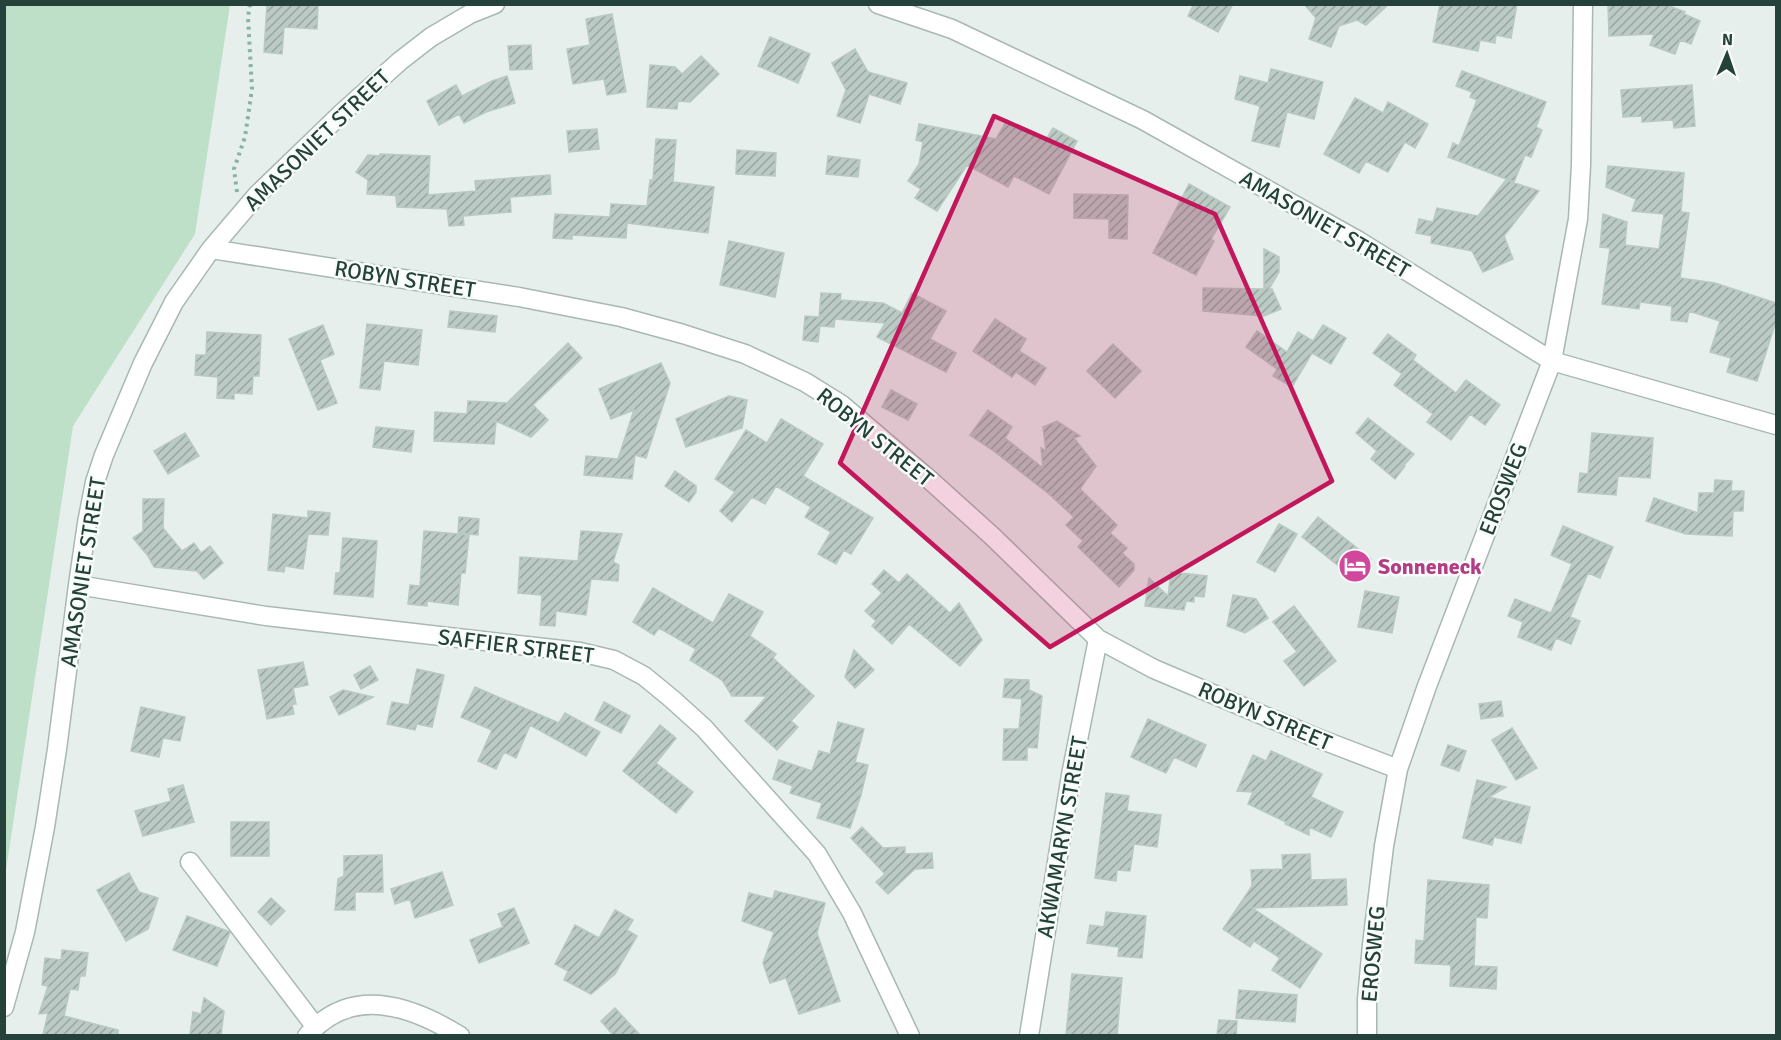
<svg xmlns="http://www.w3.org/2000/svg" width="1781" height="1040" viewBox="0 0 1781 1040" font-family="Signika,sans-serif">
<style>
.grass{fill:#bfe0c8}
.building{fill:url(#building-hatch);stroke:#b8c9c2;stroke-width:1.5}
.lines{fill:none;stroke-linecap:round;stroke-linejoin:round}
.minor-casing{stroke:#a8b8b2;stroke-width:21}
.path{stroke:#86b3a5;stroke-width:4;stroke-dasharray:3 4.5;stroke-linecap:butt}
.minor{stroke:#fff;stroke-width:18}
.marked{fill:#c2185b;fill-opacity:0.2;stroke:#c2185b;stroke-width:4.5;stroke-linejoin:round}
.labels{text-anchor:middle;dominant-baseline:central;stroke-width:5;stroke-linejoin:round;paint-order:stroke}
.street-label{font-size:22px;fill:#24423a;stroke:#f7fbf9}
.hotel-label{font-size:22px;font-weight:bold;fill:#b23c85;stroke:#f7fbf9;text-anchor:start}
</style>
<defs>
<pattern id="building-hatch" width="6" height="6" patternUnits="userSpaceOnUse" patternTransform="scale(1.5)"><rect width="6" height="6" fill="#bbcac4"/><path d="M-1 1l2-2M0 6l6-6M5 7l2-2" fill="none" stroke="#98a6a0"/></pattern>
</defs>
<rect width="100%" height="100%" fill="#e6efeb"/>
<path class="grass" d="M5,4L230,5L195,234L73,426L5,877Z"/>
<path class="building" d="M267,4H318L317,29L284,27L282,54L264,52Z
M1194,4H1233L1218,32L1188,16Z
M1304,4H1389L1366,25L1357,20L1339,26L1331,47L1309,39L1316,18Z
M1440,4H1517L1511,38L1496,35L1495,43L1480,40L1478,51L1433,42Z
M1608,4H1664L1685,12L1684,14L1700,21L1691,44L1680,40L1675,54L1650,45L1654,34L1609,36Z
M612,14L626,92L607,95L604,79L573,84L567,49L590,45L586,19Z
M770,37L810,54L798,83L758,66Z
M531,45L532,69L510,70L508,46Z
M855,49L868,72L907,83L900,104L869,94L860,123L837,116L846,90L832,63Z
M701,56L719,74L690,102L678,101L677,109L647,107L650,65L675,67L682,74Z
M1271,69L1323,82L1314,119L1287,112L1279,147L1252,141L1260,106L1235,99L1240,76L1268,83Z
M1462,71L1546,102L1536,127L1542,130L1531,157L1525,155L1514,182L1448,157L1453,143L1459,146L1477,100L1470,97L1472,92L1456,86Z
M507,76L515,103L486,112L464,123L459,114L439,125L427,101L456,85L462,96L492,81Z
M1692,85L1695,126L1674,128L1673,120L1642,122V116L1623,117L1621,90Z
M1355,98L1383,113L1388,102L1428,124L1415,148L1405,142L1388,172L1366,161L1359,173L1324,154Z
M1007,120L1046,140L1053,128L1077,141L1049,194L1014,176L1008,187L967,165L937,211L915,198L921,189L908,181L919,164L923,142L916,140L919,124L996,139Z
M597,129L599,149L569,152L567,131Z
M656,139L676,140L673,182L714,187L708,233L627,223L626,238L572,235V239L553,238L555,214L610,217L611,204L647,206L650,180H653Z
M737,150L776,153L775,176L736,174Z
M380,154L430,156L428,195L476,191L475,181L550,175L551,194L510,197L511,212L463,216L464,225L449,226L447,209L397,207L396,197L406,196L367,194L368,180L356,172L368,155L380,156Z
M828,156L860,160L858,177L826,174Z
M1608,166L1684,173L1681,212L1689,213L1680,278L1715,283L1776,303V321L1757,381L1727,372L1731,358L1710,352L1720,321L1689,311L1687,322L1671,320L1672,306L1640,302L1639,309L1602,304L1610,248L1600,247L1603,214L1627,222L1625,245L1659,249L1664,214L1632,211L1636,199L1606,187Z
M1506,180L1539,191L1504,236L1513,259L1483,272L1472,251L1431,243L1432,236L1416,233L1419,219L1433,222L1437,208L1478,216Z
M1189,184L1230,207L1211,239L1214,241L1196,275L1153,253Z
M1074,194L1128,195L1127,239L1109,238V219L1074,218Z
M729,241L784,253L775,297L720,285Z
M1264,249L1279,257V272L1269,289H1272L1281,309L1264,316L1203,311V288L1264,289Z
M821,293L841,294L840,300L883,303L902,313L912,293L946,311L930,339L956,353L946,372L877,337L885,323L835,319L834,327L820,326L818,342L803,340L805,316L819,317Z
M450,311L497,316L495,332L448,327Z
M995,319L1026,339L1019,351L1046,368L1035,385L1016,372L1012,377L973,351Z
M367,324L422,330L418,365L384,361L380,390L360,388Z
M323,325L334,354L320,360L337,403L318,410L289,339Z
M1323,325L1346,338L1331,364L1312,353L1292,387L1273,376L1277,369L1246,347L1257,331L1287,352L1298,332L1313,341Z
M207,332L261,335L259,376H253L252,394L234,393V399L217,398L218,377L195,375L196,355H206Z
M1388,334L1416,355L1413,360L1456,393L1466,380L1500,405L1485,425L1470,414L1451,440L1427,422L1433,414L1394,385L1402,374L1373,353Z
M568,343L582,358L533,405L548,420L531,437L496,421L494,444L434,441L435,412L467,414L468,401L507,403Z
M1113,344L1141,371L1115,398L1087,371Z
M661,363L670,383L646,458L635,455L632,479L584,475L586,456L618,459L634,410L611,419L599,389Z
M891,390L917,404L908,420L882,407Z
M729,396L747,400L742,428L686,447L676,419Z
M988,410L1012,427L1005,438L1043,468L1041,448L1046,451L1043,427L1057,421L1080,436L1074,438L1096,466L1080,489L1117,525L1110,533L1127,548L1122,553L1134,564V570L1119,587L1078,547L1083,541L1066,525L1074,517L1049,494L995,452L970,435Z
M1368,418L1414,454L1404,465L1405,466L1395,479L1371,459L1377,451L1356,433Z
M781,419L823,444L803,476L873,518L851,554L844,550L836,564L818,554L831,532L805,517L811,507L776,486L765,504L752,497L732,522L720,511L735,492L715,479L746,430L767,443Z
M376,427L414,431L411,452L373,447Z
M185,433L199,456L168,474L154,451Z
M1592,433L1653,438L1650,478L1618,476L1616,495L1578,492L1580,473L1588,474Z
M675,471L696,486V492L689,502L665,486Z
M1715,480L1732,481L1731,491H1744L1743,511H1733L1732,536L1686,534L1646,521L1654,498L1698,513L1699,493H1714Z
M143,499H164L163,528L182,551L194,543L201,553L210,546L223,563L204,579L197,571L154,567L148,556L133,538L143,531Z
M308,511L330,513L328,535L308,534L303,569L285,566L284,572L268,570L273,514L308,518Z
M459,517L479,519L478,535L458,533Z
M1318,517L1371,559L1355,579L1302,537Z
M1279,524L1297,534L1275,572L1257,562Z
M1563,526L1613,547L1600,578L1588,573L1570,617L1580,621L1571,644L1556,638L1551,650L1518,637L1523,622L1508,616L1515,599L1551,613L1572,564L1551,555Z
M424,531L469,535L465,573H461L458,605L427,601V606L408,604L410,585L420,586Z
M581,531L622,534L613,562L619,565L618,581L591,579L586,615L556,611L555,626L540,625L542,595L518,593L520,557L578,561Z
M343,538L377,541L373,597L334,594L336,573H340Z
M884,570L899,583L907,574L950,613L959,603L982,640L960,666L909,624L892,644L872,626L876,621L865,611L882,593L872,584Z
M1171,572L1207,576L1204,597L1194,596V602L1186,601L1184,610L1145,606L1149,578L1168,596Z
M653,588L713,623L729,594L763,612L750,636L776,654L773,658L814,696L791,721L798,727L777,750L745,721L767,696H732L722,680L690,660L696,649L659,628L654,635L633,622Z
M1365,591L1399,597L1392,633L1358,627Z
M1233,595L1256,599L1268,618L1245,633L1227,626Z
M1294,606L1336,661L1304,686L1284,661L1297,652L1273,622Z
M854,650L874,670L855,688L845,677Z
M303,662L308,685L293,688L296,704H292L294,714L267,719L258,670Z
M370,666L378,680L361,689L354,675Z
M417,669L444,675L432,727L417,724L415,730L387,724L392,702L409,705Z
M1005,679L1029,680V690L1042,696L1037,748L1027,747V760H1003L1004,729H1019L1022,699L1003,697Z
M475,687L559,723L565,713L600,732L586,756L530,725L516,758L504,752L496,769L478,761L492,730L461,717Z
M343,690L373,697L339,715L330,697Z
M1501,701L1503,716L1481,719L1479,704Z
M604,702L630,716L621,733L595,720Z
M141,707L185,717L180,741L163,738L159,757L131,751Z
M1148,719L1206,745L1196,767L1174,757L1166,773L1131,757Z
M838,722L864,729L855,762L868,765L861,795L850,828L817,818L822,803L790,793L793,786L773,779L779,760L812,771L819,751L830,754Z
M660,725L676,738L656,763L693,792L676,813L623,771Z
M1512,728L1537,768L1516,780L1492,740Z
M1448,745L1466,751L1459,771L1441,765Z
M1271,751L1322,774L1311,797L1343,812L1331,837L1309,827V835L1285,824L1286,822L1248,804L1253,792L1237,791L1253,755L1266,761Z
M1477,780L1506,787L1489,797L1530,807L1521,843L1494,837L1492,845L1463,838Z
M183,785L194,822L143,836L135,811L171,801L168,789Z
M1106,793L1129,796L1127,811L1161,815L1157,847L1134,844L1130,871L1117,870L1116,881L1095,878Z
M231,822H269V856H231Z
M862,827L883,848L905,847V854L932,853L933,868L915,869L888,894L876,882L885,874L851,838Z
M1310,854L1311,880L1346,879L1347,905L1252,908L1322,954L1300,988L1272,970L1280,958L1254,941L1250,947L1223,929L1252,886L1251,870L1283,869L1282,855Z
M382,855L383,892H355V910H335L338,879L344,876V856Z
M442,872L453,905L415,918L410,899L395,904L391,889Z
M129,873L139,892L158,898L148,929L126,941L97,890Z
M1428,880L1489,885L1487,918L1476,917L1474,966L1497,967L1496,989L1450,986L1451,965L1415,963L1416,940L1424,941Z
M775,891L825,903L817,933L840,1001L799,1014L786,978L770,983L763,963L774,932L742,921L749,893L773,899Z
M271,898L285,911L271,925L258,912Z
M514,908L529,943L479,963L470,940L503,927L498,914Z
M615,910L633,920L627,930L637,936L615,974L591,994L564,980L568,971L555,964L575,925L599,938Z
M1106,912L1146,916L1142,958L1118,956L1119,947L1087,943L1090,925L1104,927Z
M187,916L230,932L217,966L173,950Z
M62,950L88,953L85,976H80L78,990L70,989L64,1016L118,1030V1035H43L48,1013L39,1014L48,986L42,985L45,958L61,960Z
M1072,974L1122,978L1117,1035H1066Z
M1239,990L1297,995L1295,1022L1236,1018Z
M204,998L224,1011L221,1035H190L193,1012L201,1014Z
M615,1008L640,1035H613L601,1021Z
M1219,1020L1237,1021L1236,1035H1217Z"/>
<g class="lines">
<defs>
<path id="minor" d="M878,4L952,29L1143,120L1357,240L1552,361L1776,425
M211,249L519,297L621,317L683,334L745,354L805,382L842,405L931,481L992,536L1098,639L1154,669L1312,736L1398,769
M78,585L266,616L580,652L614,660L644,676L672,699L704,728L817,854L852,913L910,1036
M190,862L315,1026
M4,1007L25,932L45,827L57,749L78,585L87,523L95,482L104,455L143,363L174,302L211,249L257,195L342,113L400,61L431,37L470,14L495,4
M307,1036C351,985 410,1005 460,1036
M1029,1036L1071,775L1098,639
M1367,1036V999L1372,945L1384,846L1398,769L1427,686L1552,361L1578,219L1581,165L1583,4"/>
</defs>
<use href="#minor" class="minor-casing"/>
<path class="path" d="M237,192L234,169L245,137L252,89L248,17L250,4"/>
<use href="#minor" class="minor"/>
</g>
<path class="marked" d="M994,116L1215,214L1332,481L1050,647L840,463Z"/>
<defs>
<symbol id="hotel-disc" viewBox="-11 -11 22 22"><circle r="9.5" fill="#d1479c" stroke="#f7fbf9"/><path d="M-6-4.5h1.5V1H6V5H4.5V3h-9V5H-6ZM-4 0a1.8 1.8 0 1 1 3.6 0ZM.5 0V-2.5h3Q6-2.5 6 0Z" fill="#fff"/></symbol>
</defs>
<g fill-rule="evenodd">
<use href="#hotel-disc" x="1336" y="547" width="38" height="38"/>
</g>
<g class="labels">
<g class="street-label">
<text transform="translate(317 140) rotate(-44)">AMASONIET STREET</text>
<text transform="translate(1325 224) rotate(30)">AMASONIET STREET</text>
<text transform="translate(405 279) rotate(9)">ROBYN STREET</text>
<text transform="translate(875 437) rotate(39)">ROBYN STREET</text>
<text transform="translate(1503 489) rotate(-69)">EROSWEG</text>
<text transform="translate(83 572) rotate(-81)">AMASONIET STREET</text>
<text transform="translate(516 646) rotate(7)">SAFFIER STREET</text>
<text transform="translate(1265 716) rotate(23)">ROBYN STREET</text>
<text transform="translate(1062 837) rotate(-80)">AKWAMARYN STREET</text>
<text transform="translate(1373 954) rotate(-85)">EROSWEG</text>
</g>
<g class="hotel-label">
<text x="1378" y="566">Sonneneck</text>
</g>
</g>
<rect width="1781" height="1040" fill="none" stroke="#24423a" stroke-width="12"/>
<g transform="translate(1727 54) rotate(2)" stroke="#f7fbf9" stroke-width="4.5" paint-order="stroke">
<path d="M0-4.5L10 22L0 15L-10 22Z" fill="#24423a"/>
<text y="-9" font-size="16" font-weight="bold" text-anchor="middle" fill="#24423a">N</text>
</g>
</svg>
